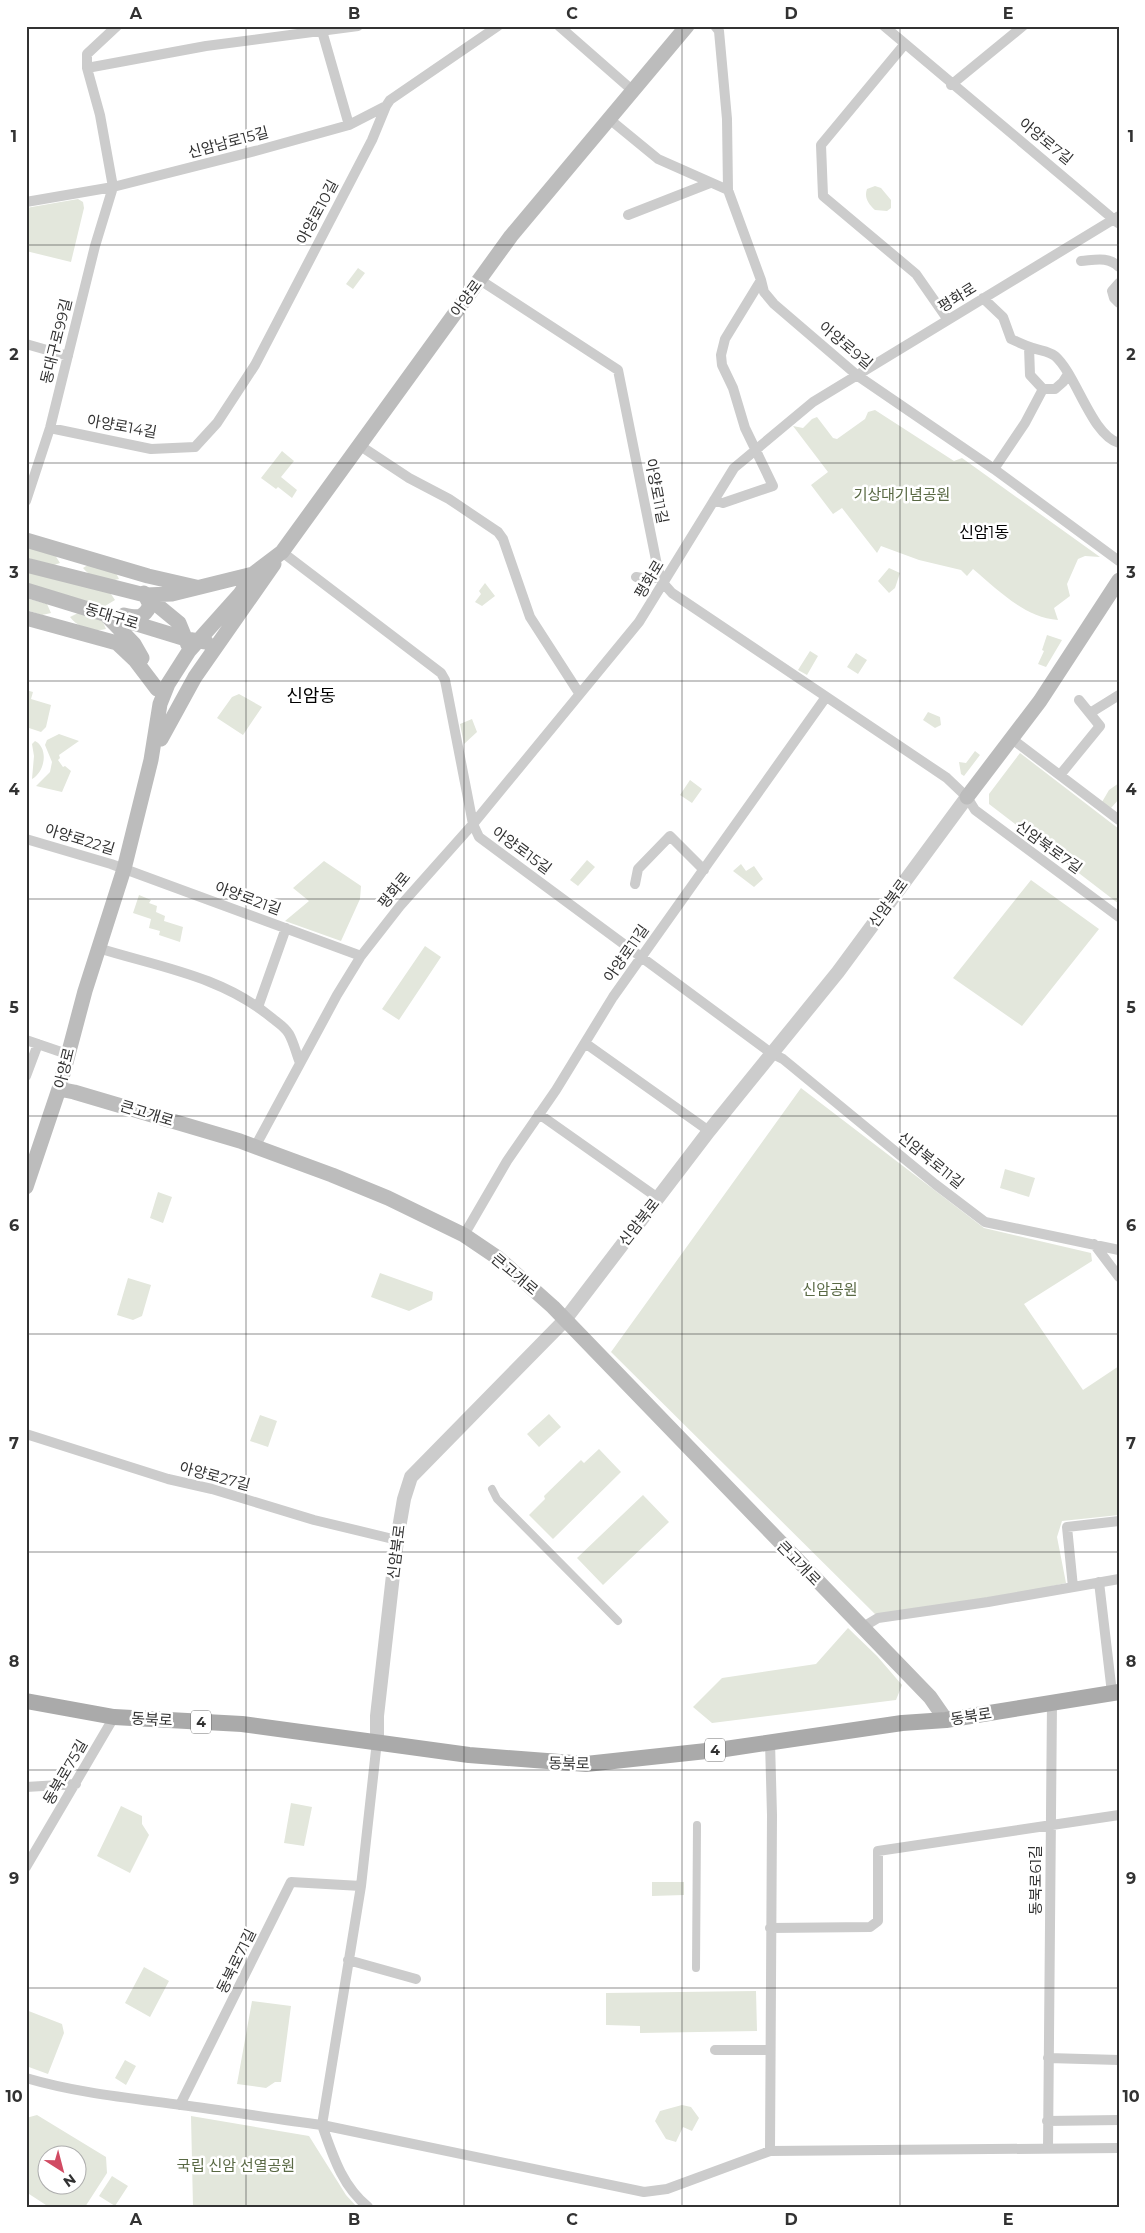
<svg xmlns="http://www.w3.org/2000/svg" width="1145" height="2233" viewBox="0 0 1145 2233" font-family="Montserrat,'Noto Sans KR',sans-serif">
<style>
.green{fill:#e3e7dc;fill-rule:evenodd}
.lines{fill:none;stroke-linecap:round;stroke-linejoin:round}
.pedestrian{stroke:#ccc;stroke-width:8}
.minor{stroke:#ccc;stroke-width:10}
.tertiary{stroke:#ccc;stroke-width:14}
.secondary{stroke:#bcbcbc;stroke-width:15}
.primary{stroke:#aaa;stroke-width:16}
.grid{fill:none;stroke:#323232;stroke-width:1;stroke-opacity:0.55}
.labels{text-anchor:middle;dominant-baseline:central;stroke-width:5;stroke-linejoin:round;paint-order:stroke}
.shield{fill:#fff;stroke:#707070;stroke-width:1}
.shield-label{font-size:14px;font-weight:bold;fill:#323232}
.street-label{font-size:15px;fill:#323232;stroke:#fff}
.park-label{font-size:15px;fill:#596944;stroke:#fff}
.neighbourhood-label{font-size:16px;fill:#000;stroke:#fff}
.quarter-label{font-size:18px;fill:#000;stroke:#fff}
.neatline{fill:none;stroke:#323232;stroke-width:2}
.grid-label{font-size:16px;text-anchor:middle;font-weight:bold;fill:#323232}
</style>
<rect width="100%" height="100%" fill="#fff"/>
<path class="green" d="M875,186L881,188L891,200V208L887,211L875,210C868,204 864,197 867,189Z
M78,199L83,202L84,208L71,262L26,251V208Z
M358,268L365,273L353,289L346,284Z
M875,410L954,461L962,458L1100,557L1085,556L1078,559L1067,584L1070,596L1054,608L1058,620C1024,617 998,590 973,569L967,576L961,570L919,560L881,546L877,553L842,508L833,514L811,485L828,472L793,426L803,428L812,419L817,417L833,438L837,439L865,419L868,412Z
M282,451L294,461L281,477L297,490L292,498L278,487L276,489L261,478Z
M32,547L55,555L60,563L51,566L29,558L26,550Z
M91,563L115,571L119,579C107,583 91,578 83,568Z
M889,568L900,573L895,588L889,593L878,581Z
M26,570L109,591L115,600L105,606L26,585Z
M485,583L495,596L482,606L475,602L481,594L479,591Z
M26,598L47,604L51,613L42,615L26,610Z
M78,613L102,620L106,629C94,632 78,628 70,617Z
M1047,635L1062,640L1046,667L1038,664L1044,651L1042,650Z
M810,651L818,656L807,675L798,670Z
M856,653L867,660L858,674L847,667Z
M26,690L33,692L31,699L51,705L46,727L41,732L26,727Z
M239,694L262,707L243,735L217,718L232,697Z
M928,712L940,717L941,725L935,728L923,720Z
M472,719L477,732L464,744L460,724Z
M59,734L79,741L59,755L60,758L58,760L63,767L65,766L71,771L62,792L36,786L50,772L52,762L45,745L47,740Z
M35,741C49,748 45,772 32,779L34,756L32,744Z
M975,751L980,755L964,776L961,774L959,762L966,763Z
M1020,753L1119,829V904L989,804V794Z
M690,780L702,789L692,803L680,795Z
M1119,783V799L1111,808L1102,802L1109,790Z
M587,860L595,867L578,886L570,880Z
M324,861L361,886L360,899L341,941L285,921L309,901L293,888Z
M741,864L746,871L754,866L763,879L754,887L733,871Z
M1031,880L1099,929L1022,1026L953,978Z
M139,895L151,900L149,903L157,906L156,912L165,916L164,921L183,927L180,942L159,935L160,931L149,928L151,919L133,913Z
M425,946L441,957L399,1020L382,1009Z
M801,1088L984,1228L1091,1253L1092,1261L1024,1304L1083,1390L1119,1366V1515L1062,1521L1057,1537L1066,1583L988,1600L877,1616L611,1352Z
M1005,1169L1035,1178L1029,1197L1000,1188Z
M158,1192L172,1197L163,1223L150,1218Z
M380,1273L433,1292L432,1300L409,1311L371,1297Z
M128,1278L151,1285L142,1316L133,1320L117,1315Z
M549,1414L561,1427L539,1447L527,1434Z
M260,1415L277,1421L268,1447L250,1441Z
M599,1449L621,1472L553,1539L529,1515L545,1499L544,1496L581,1460L584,1463Z
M643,1495L669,1522L603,1585L577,1558Z
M848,1628L877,1656L902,1685L896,1700L712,1723L693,1707L722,1678L816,1664Z
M291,1803L312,1807L304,1846L284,1843Z
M121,1806L142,1816V1824L149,1835L130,1873L97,1856Z
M652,1882H684V1895L652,1896Z
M144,1967L169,1981L150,2017L125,2003Z
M756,1991L757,2031L640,2033V2026L606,2025V1993Z
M252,2001L291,2006L281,2082H275L266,2088L237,2084Z
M26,2010L62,2024L64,2033L48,2074L26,2066Z
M125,2060L136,2066L126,2085L115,2078Z
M682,2105L691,2107L699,2118L692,2131L683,2127L676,2142L666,2139L655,2121L660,2111Z
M37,2115L106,2157L107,2173L85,2207H49L26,2192V2118ZM48,2156H78V2186H48Z
M191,2116L309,2136L346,2195L357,2207H193Z
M112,2176L128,2186L115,2206L99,2196Z"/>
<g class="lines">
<path class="pedestrian" d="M492,1489L497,1499L618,1621
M696,1968L697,1825"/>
<path class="minor" d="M323,26L322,31L349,125
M559,26L632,90
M715,26L719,31L727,119L728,190
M884,26L1118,223
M904,45L821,145L823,196L916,274L948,320
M87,68L206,46L358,26
M951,85L1023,26
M608,118L658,159L728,190L761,280L764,292L774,304L858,376L994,469L1119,561
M26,202L113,187L259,150L349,125L386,106L390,100L498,26
M628,215L710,183
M1081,261C1095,260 1108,256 1119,267
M480,280L618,370L658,570L664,584L672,593L947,778L967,797L975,810L1119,917
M1119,283L1112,291L1114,298L1119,303
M983,298L1003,317L1011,339C1018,342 1026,346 1033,348C1041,351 1048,351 1055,356C1076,374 1092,436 1119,443
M26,344L68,356
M1029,347L1030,375L1043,389H1055L1063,382L1068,374
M50,428L151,449L195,447L217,423L255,365L372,140L386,106
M359,445L409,478L449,499L498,532L503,539L530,617L579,693
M994,469L1025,423L1043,389
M714,500L723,503L773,486L745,428L733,388L722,365L721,355L725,339L761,280
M26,501L50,428L95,246L113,187L100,115L87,68V54L117,26
M282,552L441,673L445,680L473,824L479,837L771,1053L783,1059L935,1184L985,1222L1119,1250
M636,577L647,579L661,577
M1090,713L1119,695
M1012,739L1119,820
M1060,775L1100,726L1079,700
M26,839L111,864L361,956
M635,884L638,869L670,836L704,870
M98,948C159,967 222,976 272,1018C278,1023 285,1027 289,1034C294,1043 296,1053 300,1063
M258,1007L286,928
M26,1040L67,1054
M585,1043L709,1131
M26,1076L38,1044
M539,1114L658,1198
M255,1147L337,995L361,956L400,906L473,824L639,622L734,468L813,402L1119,216
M464,1235L507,1161L556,1090L613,997L826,697
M1094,1244L1119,1277
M26,1434L168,1479L212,1489L314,1520L397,1540
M1099,1582L1112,1693
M1073,1587L1067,1527L1119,1521
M863,1627L878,1618L988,1602L1119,1579
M26,1787L76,1784
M26,1867L114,1717
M770,1928L870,1927L878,1921V1851L1119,1815
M348,1960L416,1979
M715,2050H769
M1048,2058L1119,2060
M26,2078C77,2093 129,2098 181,2105C228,2111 275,2119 322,2125L361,1886
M180,2105L291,1882L361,1886L377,1741
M1047,2121L1119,2120
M322,2125L644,2192L667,2189L770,2151L1119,2148
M322,2125C333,2156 342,2186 368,2207
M1048,2149L1052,1702
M770,2151L772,1815L770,1742"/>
<path class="tertiary" d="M377,1741V1716L397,1540L404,1499L411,1477L564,1321L709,1131L838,972L967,797"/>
<path class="secondary" d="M26,540L148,576L196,587
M26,565L145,595L172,594L253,574
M26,590L186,639L206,642
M145,595L179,623L188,645
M124,615C137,618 144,619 150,605L144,593
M107,616L134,644L142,658
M26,618L117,643L135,660L157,689
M161,739L195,677L274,564
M967,797L1040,701L1119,580
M59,1089L74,1092L240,1141L332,1175L388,1198L464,1235L498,1258L553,1307L930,1697L946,1720
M26,1187L59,1089L85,991L124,869L151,760L160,704L168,684L189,651L240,594L253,574L282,552L511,236L687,26"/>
<path class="primary" d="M26,1701L114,1717L242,1724L469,1755L586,1764L725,1749L902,1723L946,1720L1119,1692"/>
</g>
<path class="grid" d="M246,26V2207M464,26V2207M682,26V2207M900,26V2207M26,245H1119M26,463H1119M26,681H1119M26,899H1119M26,1116H1119M26,1334H1119M26,1552H1119M26,1770H1119M26,1988H1119"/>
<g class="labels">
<g class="shield">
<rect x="191" y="1710.5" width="20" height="23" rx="4"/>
<rect x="705" y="1738.5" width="20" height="23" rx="4"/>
</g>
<g class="shield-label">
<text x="201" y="1722">4</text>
<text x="715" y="1750">4</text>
</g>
<g class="street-label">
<text transform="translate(1046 141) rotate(39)">아양로7길</text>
<text transform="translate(228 142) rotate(-15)">신암남로15길</text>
<text transform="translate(317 212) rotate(-62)">아양로10길</text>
<text transform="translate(957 297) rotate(-32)">평화로</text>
<text transform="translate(466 298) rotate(-54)">아양로</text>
<text transform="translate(56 341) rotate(-76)">동대구로99길</text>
<text transform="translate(846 345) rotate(40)">아양로9길</text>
<text transform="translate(122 426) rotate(10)">아양로14길</text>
<text transform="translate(657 491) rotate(79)">아양로11길</text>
<text transform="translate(649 579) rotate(-59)">평화로</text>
<text transform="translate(112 616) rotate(17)">동대구로</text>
<text transform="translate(80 839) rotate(17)">아양로22길</text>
<text transform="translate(1049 847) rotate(36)">신암북로7길</text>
<text transform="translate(522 850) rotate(36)">아양로15길</text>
<text transform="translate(394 890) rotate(-51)">평화로</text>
<text transform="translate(248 898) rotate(20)">아양로21길</text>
<text transform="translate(888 903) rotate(-54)">신암북로</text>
<text transform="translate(626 953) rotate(-55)">아양로11길</text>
<text transform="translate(64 1068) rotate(-76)">아양로</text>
<text transform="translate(147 1113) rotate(17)">큰고개로</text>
<text transform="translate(931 1160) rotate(39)">신암북로11길</text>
<text transform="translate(639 1222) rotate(-52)">신암북로</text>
<text transform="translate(515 1274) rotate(40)">큰고개로</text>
<text transform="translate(215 1476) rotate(15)">아양로27길</text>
<text transform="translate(396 1552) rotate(-83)">신암북로</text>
<text transform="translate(799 1563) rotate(46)">큰고개로</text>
<text transform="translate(971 1716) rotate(-9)">동북로</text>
<text transform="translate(152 1719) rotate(3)">동북로</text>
<text transform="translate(569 1763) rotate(1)">동북로</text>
<text transform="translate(65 1772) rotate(-60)">동북로75길</text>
<text transform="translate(1035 1880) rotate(-90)">동북로61길</text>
<text transform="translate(236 1961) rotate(-64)">동북로71길</text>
</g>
<g class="park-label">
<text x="902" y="494">기상대기념공원</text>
<text x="830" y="1289">신암공원</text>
<text x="236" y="2165">국립 신암 선열공원</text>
</g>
<g class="neighbourhood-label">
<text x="984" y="532">신암1동</text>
</g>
<g class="quarter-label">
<text x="311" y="696">신암동</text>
</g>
</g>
<rect width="1145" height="2233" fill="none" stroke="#ffffff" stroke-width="55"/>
<g transform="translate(62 2170) rotate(144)"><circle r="24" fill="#ffffff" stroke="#adadad"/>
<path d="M0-4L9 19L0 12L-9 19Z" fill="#d14b63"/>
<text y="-8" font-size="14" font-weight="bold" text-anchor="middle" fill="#323232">N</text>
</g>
<rect x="28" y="28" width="1090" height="2178" class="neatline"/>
<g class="grid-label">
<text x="136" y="19">A</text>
<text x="354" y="19">B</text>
<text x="572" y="19">C</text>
<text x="791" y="19">D</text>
<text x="1008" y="19">E</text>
<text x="14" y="142">1</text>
<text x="1131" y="142">1</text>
<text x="14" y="360">2</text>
<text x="1131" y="360">2</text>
<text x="14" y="578">3</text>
<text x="1131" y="578">3</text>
<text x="14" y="795">4</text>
<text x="1131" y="795">4</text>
<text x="14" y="1013">5</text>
<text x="1131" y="1013">5</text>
<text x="14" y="1231">6</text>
<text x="1131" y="1231">6</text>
<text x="14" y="1449">7</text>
<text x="1131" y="1449">7</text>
<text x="14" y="1667">8</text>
<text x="1131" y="1667">8</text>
<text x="14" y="1884">9</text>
<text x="1131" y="1884">9</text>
<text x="14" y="2102">10</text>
<text x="1131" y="2102">10</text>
<text x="136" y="2225">A</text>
<text x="354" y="2225">B</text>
<text x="572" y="2225">C</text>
<text x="791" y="2225">D</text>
<text x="1008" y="2225">E</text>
</g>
</svg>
